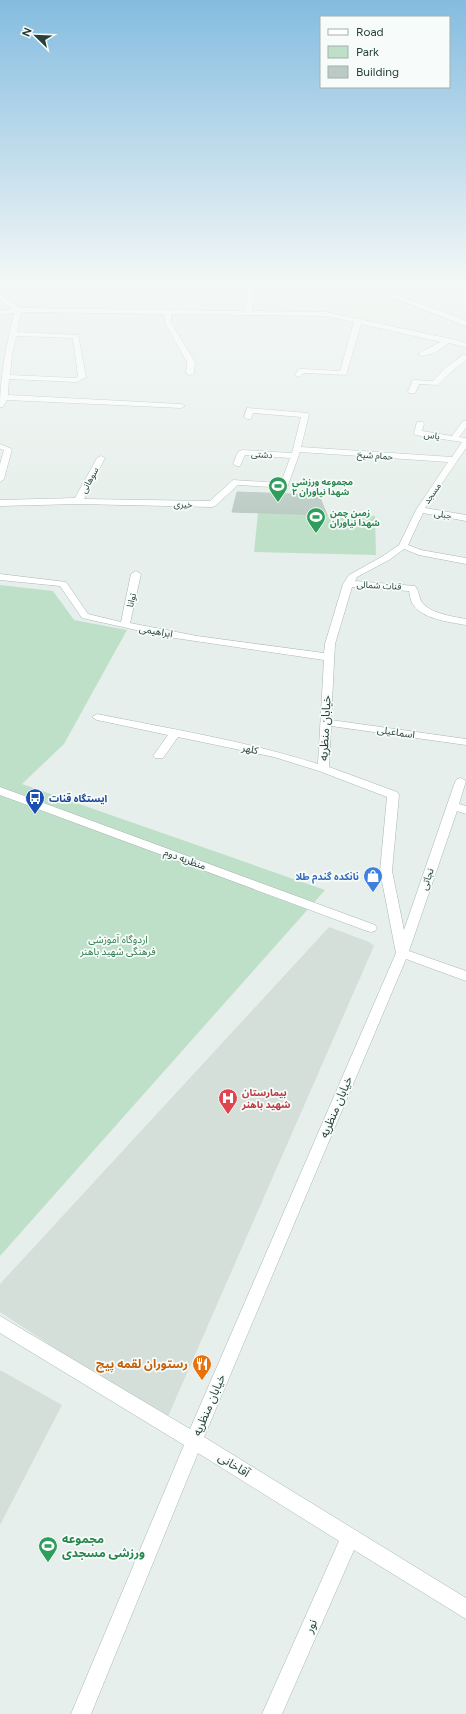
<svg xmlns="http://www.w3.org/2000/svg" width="466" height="1714" viewBox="0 0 466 1714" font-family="Figtree,'Noto Sans Arabic',sans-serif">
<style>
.built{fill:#d4dfda}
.green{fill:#bfe0c8}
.building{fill:#bbcac4;stroke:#b8c9c2}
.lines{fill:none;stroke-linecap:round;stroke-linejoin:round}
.street-casing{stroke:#a8b8b2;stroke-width:1}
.street{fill:#fff;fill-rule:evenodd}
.labels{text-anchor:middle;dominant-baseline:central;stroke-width:3.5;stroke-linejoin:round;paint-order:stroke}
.far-street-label{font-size:9px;fill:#24423a;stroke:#f7fbf9}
.far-leisure-label{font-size:9px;font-weight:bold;fill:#27864d;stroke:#f7fbf9;text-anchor:start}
.street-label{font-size:10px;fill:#24423a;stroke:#f7fbf9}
.transit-label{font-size:10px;font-weight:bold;fill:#164399;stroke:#f7fbf9;text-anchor:start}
.shop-label{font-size:10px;font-weight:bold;fill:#366cbe;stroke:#f7fbf9;text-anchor:end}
.park-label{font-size:10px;fill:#2d7a4b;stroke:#f7fbf9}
.health-label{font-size:10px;font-weight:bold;fill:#be3a42;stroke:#f7fbf9;text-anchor:start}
.near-street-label{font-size:12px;fill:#24423a;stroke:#f7fbf9}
.near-food-label{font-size:12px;font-weight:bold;fill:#c56008;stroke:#f7fbf9;text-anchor:end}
.near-leisure-label{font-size:12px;font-weight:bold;fill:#27864d;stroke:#f7fbf9;text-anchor:start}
</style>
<rect width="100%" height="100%" fill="#e6efeb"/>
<path class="built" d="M329,927L369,942L374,946L166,1421L0,1312V1284Z
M0,1370L62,1405L0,1525Z"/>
<path class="green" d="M258,513L375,516L376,555L254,552Z
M0,585L53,591L74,620L127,630L64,744L22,784L325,890L0,1256Z"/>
<path class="building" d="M237,492L319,495L327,515L232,512Z"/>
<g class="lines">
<defs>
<path id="street" d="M249,285H255L252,311L326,312L451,339L466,343V347L449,343L434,353L422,356L418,354C425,349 434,346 441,342L361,324L346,375L304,373L299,377L295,375L299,369H302L340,371L354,322L326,316L171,314V323L195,362L194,373L190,375L186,373L187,362L165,323L164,314L21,312L17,332L78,335L86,377L77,382L9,379L8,395L181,404L185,406L181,408L7,400L3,407H0C0,375 7,344 14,313L0,315V311L12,309L0,299V294L20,308L245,311ZM16,336L73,338L78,376L76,378L10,375L12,355Z
M361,285H369L454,316L466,321V326Z
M463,355H466V360L451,372L438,385L419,384L415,393H409L408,391L413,380L433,381L445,368Z
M247,408L308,413L309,415L301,447L452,457L462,442L415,435L414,433L417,422H423L424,424L422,431L452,436L463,421H466V428L459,437L466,438V448L425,508L466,515V521L423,513L408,545L421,550L466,558V564L419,555L404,549L389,560L357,577L355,581L415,586C419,591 419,596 421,601C428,613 454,617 466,619V625C449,622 421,619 412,603C410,599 410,594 409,591L352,587L335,644L331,720L466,739V745L331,726L329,767L397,792L399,795L392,871L404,930L455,782L457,779L461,778L466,781L459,804L466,806V814L457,811L409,951L466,971V981L406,959L204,1437L466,1598V1619L354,1550L282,1714H262L339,1541L198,1453L91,1714H71L184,1445L0,1333V1316L190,1429L396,953L380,871L387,797L319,771L274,757L178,737L163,758H155L153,756L168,735L97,720L92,717L97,714C171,729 246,741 318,764L324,660L168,637L82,618L60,586L0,580V574L66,582L88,614L121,622L131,574L136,571L141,574L130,623L197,636L324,653L325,644L343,584L349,575L383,556L399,545L416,510L448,462L300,452L287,488L238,485L215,506L212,507L78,504L0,506V500L75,498L97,458L101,456L105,458L84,499L210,501L233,480L281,483L290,458L245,455L240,466H237L233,464L238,452L242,450L292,453L301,417L253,413L251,419H248L244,417Z
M0,444L12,449L4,479L0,482V464L4,450L0,449Z
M0,787L375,925L377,928L375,931L371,932L367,931L0,795Z"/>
</defs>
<use href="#street" class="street-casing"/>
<use href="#street" class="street"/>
</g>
<linearGradient id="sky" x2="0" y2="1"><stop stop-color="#84bce0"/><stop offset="0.54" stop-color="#f4f8f6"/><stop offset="1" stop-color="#f4f8f6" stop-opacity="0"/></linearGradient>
<rect width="466" height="524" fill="url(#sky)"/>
<defs>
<symbol id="stadium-pin" viewBox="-11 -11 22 30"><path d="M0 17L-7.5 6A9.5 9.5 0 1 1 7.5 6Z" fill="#2e9e5b" stroke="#f7fbf9"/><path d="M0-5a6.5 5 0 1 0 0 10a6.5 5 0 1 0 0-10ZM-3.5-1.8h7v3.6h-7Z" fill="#fff"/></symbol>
<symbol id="bus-pin" viewBox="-11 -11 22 30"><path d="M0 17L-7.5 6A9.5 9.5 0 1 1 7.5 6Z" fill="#1a4fb4" stroke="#f7fbf9"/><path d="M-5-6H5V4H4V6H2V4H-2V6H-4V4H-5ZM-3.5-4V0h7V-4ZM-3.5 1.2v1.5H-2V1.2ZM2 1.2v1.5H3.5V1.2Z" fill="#fff"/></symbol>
<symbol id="shop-pin" viewBox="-11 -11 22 30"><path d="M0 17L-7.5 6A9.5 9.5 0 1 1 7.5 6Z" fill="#3f7fe0" stroke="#f7fbf9"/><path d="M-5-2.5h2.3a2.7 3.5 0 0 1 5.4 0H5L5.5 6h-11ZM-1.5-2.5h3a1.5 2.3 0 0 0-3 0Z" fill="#fff"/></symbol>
<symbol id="hospital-pin" viewBox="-11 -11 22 30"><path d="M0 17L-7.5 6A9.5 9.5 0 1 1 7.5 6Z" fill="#e0444e" stroke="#f7fbf9"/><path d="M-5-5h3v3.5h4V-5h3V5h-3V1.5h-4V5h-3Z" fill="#fff"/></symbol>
<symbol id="restaurant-pin" viewBox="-11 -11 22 30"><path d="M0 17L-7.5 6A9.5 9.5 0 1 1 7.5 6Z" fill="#e8710a" stroke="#f7fbf9"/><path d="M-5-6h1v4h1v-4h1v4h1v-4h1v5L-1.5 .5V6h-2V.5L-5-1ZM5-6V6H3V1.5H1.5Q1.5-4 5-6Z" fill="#fff"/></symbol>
</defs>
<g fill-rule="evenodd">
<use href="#stadium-pin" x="267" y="475" width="22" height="30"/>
<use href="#stadium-pin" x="305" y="506" width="22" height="30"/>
<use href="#bus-pin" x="24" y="787" width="22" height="30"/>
<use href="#shop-pin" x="362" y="865" width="22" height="30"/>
<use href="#hospital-pin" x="217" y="1087" width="22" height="30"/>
<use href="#restaurant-pin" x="191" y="1353" width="22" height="30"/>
<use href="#stadium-pin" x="37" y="1535" width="22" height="30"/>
</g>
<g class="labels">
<g class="far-street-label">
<text transform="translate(432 435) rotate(8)">یاس</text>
<text transform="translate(262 454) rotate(4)">دشتی</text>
<text transform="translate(375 455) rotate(4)">حمام شیخ</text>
<text transform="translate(89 480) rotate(-62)">سوهانی</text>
<text transform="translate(432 493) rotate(-55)">مسجد</text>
<text transform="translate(183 504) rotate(1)">خیری</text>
<text transform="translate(443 514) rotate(10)">جبلی</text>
<text transform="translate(379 585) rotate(3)">قنات شمالى</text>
<text transform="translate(131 600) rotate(-77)">توانا</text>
</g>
<g class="far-leisure-label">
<text x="292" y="481">مجموعه ورزشی<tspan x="292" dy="10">شهدا نیاوران ۲</tspan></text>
<text x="330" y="512">زمین چمن<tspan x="330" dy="10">شهدا نیاوران</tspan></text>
</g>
<g class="street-label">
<text transform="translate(156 631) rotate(10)">ابراهیمی</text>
<text transform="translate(396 732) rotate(8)">اسماعیلی</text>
<text transform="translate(250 749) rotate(12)">کلهر</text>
<text transform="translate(185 859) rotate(20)">منظریه دوم</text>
<text transform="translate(427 879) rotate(-71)">نجاتی</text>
</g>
<g class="transit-label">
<text x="49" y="798">ایستگاه قنات</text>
</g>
<g class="shop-label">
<text x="359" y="876">نانکده گندم طلا</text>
</g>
<g class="park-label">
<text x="118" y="939">اردوگاه آموزشی<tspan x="118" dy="12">فرهنگی شهید باهنر</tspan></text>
</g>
<g class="health-label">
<text x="242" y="1092">بیمارستان<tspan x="242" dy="12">شهید باهنر</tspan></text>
</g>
<g class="near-street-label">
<text transform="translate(325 728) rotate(-87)">خیابان منظریه</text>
<text transform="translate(336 1107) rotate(-67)">خیابان منظریه</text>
<text transform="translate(209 1405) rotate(-67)">خیابان منظریه</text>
<text transform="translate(234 1465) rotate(32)">آقاخانی</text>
<text transform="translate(311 1626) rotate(-66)">نور</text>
</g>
<g class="near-food-label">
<text x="188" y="1364">رستوران لقمه پیچ</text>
</g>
<g class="near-leisure-label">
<text x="62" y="1539">مجموعه<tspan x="62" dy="14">ورزشی مسجدی</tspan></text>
</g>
</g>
<rect x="320" y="16" width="130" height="72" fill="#f7fbf9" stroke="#a3b1ad"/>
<rect x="328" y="29" width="20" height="6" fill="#ffffff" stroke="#a3b1ad"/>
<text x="356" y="36" font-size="12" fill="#24423a">Road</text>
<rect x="328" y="46" width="20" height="12" fill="#bfe0c8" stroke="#a3b1ad"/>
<text x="356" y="56" font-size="12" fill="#24423a">Park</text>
<rect x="328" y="66" width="20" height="12" fill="#bbcac4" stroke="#a3b1ad"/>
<text x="356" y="76" font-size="12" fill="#24423a">Building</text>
<g transform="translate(36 36) rotate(293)" stroke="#f7fbf9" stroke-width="3" paint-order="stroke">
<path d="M0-3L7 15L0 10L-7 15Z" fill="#24423a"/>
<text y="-6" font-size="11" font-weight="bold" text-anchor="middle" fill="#24423a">N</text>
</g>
</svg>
